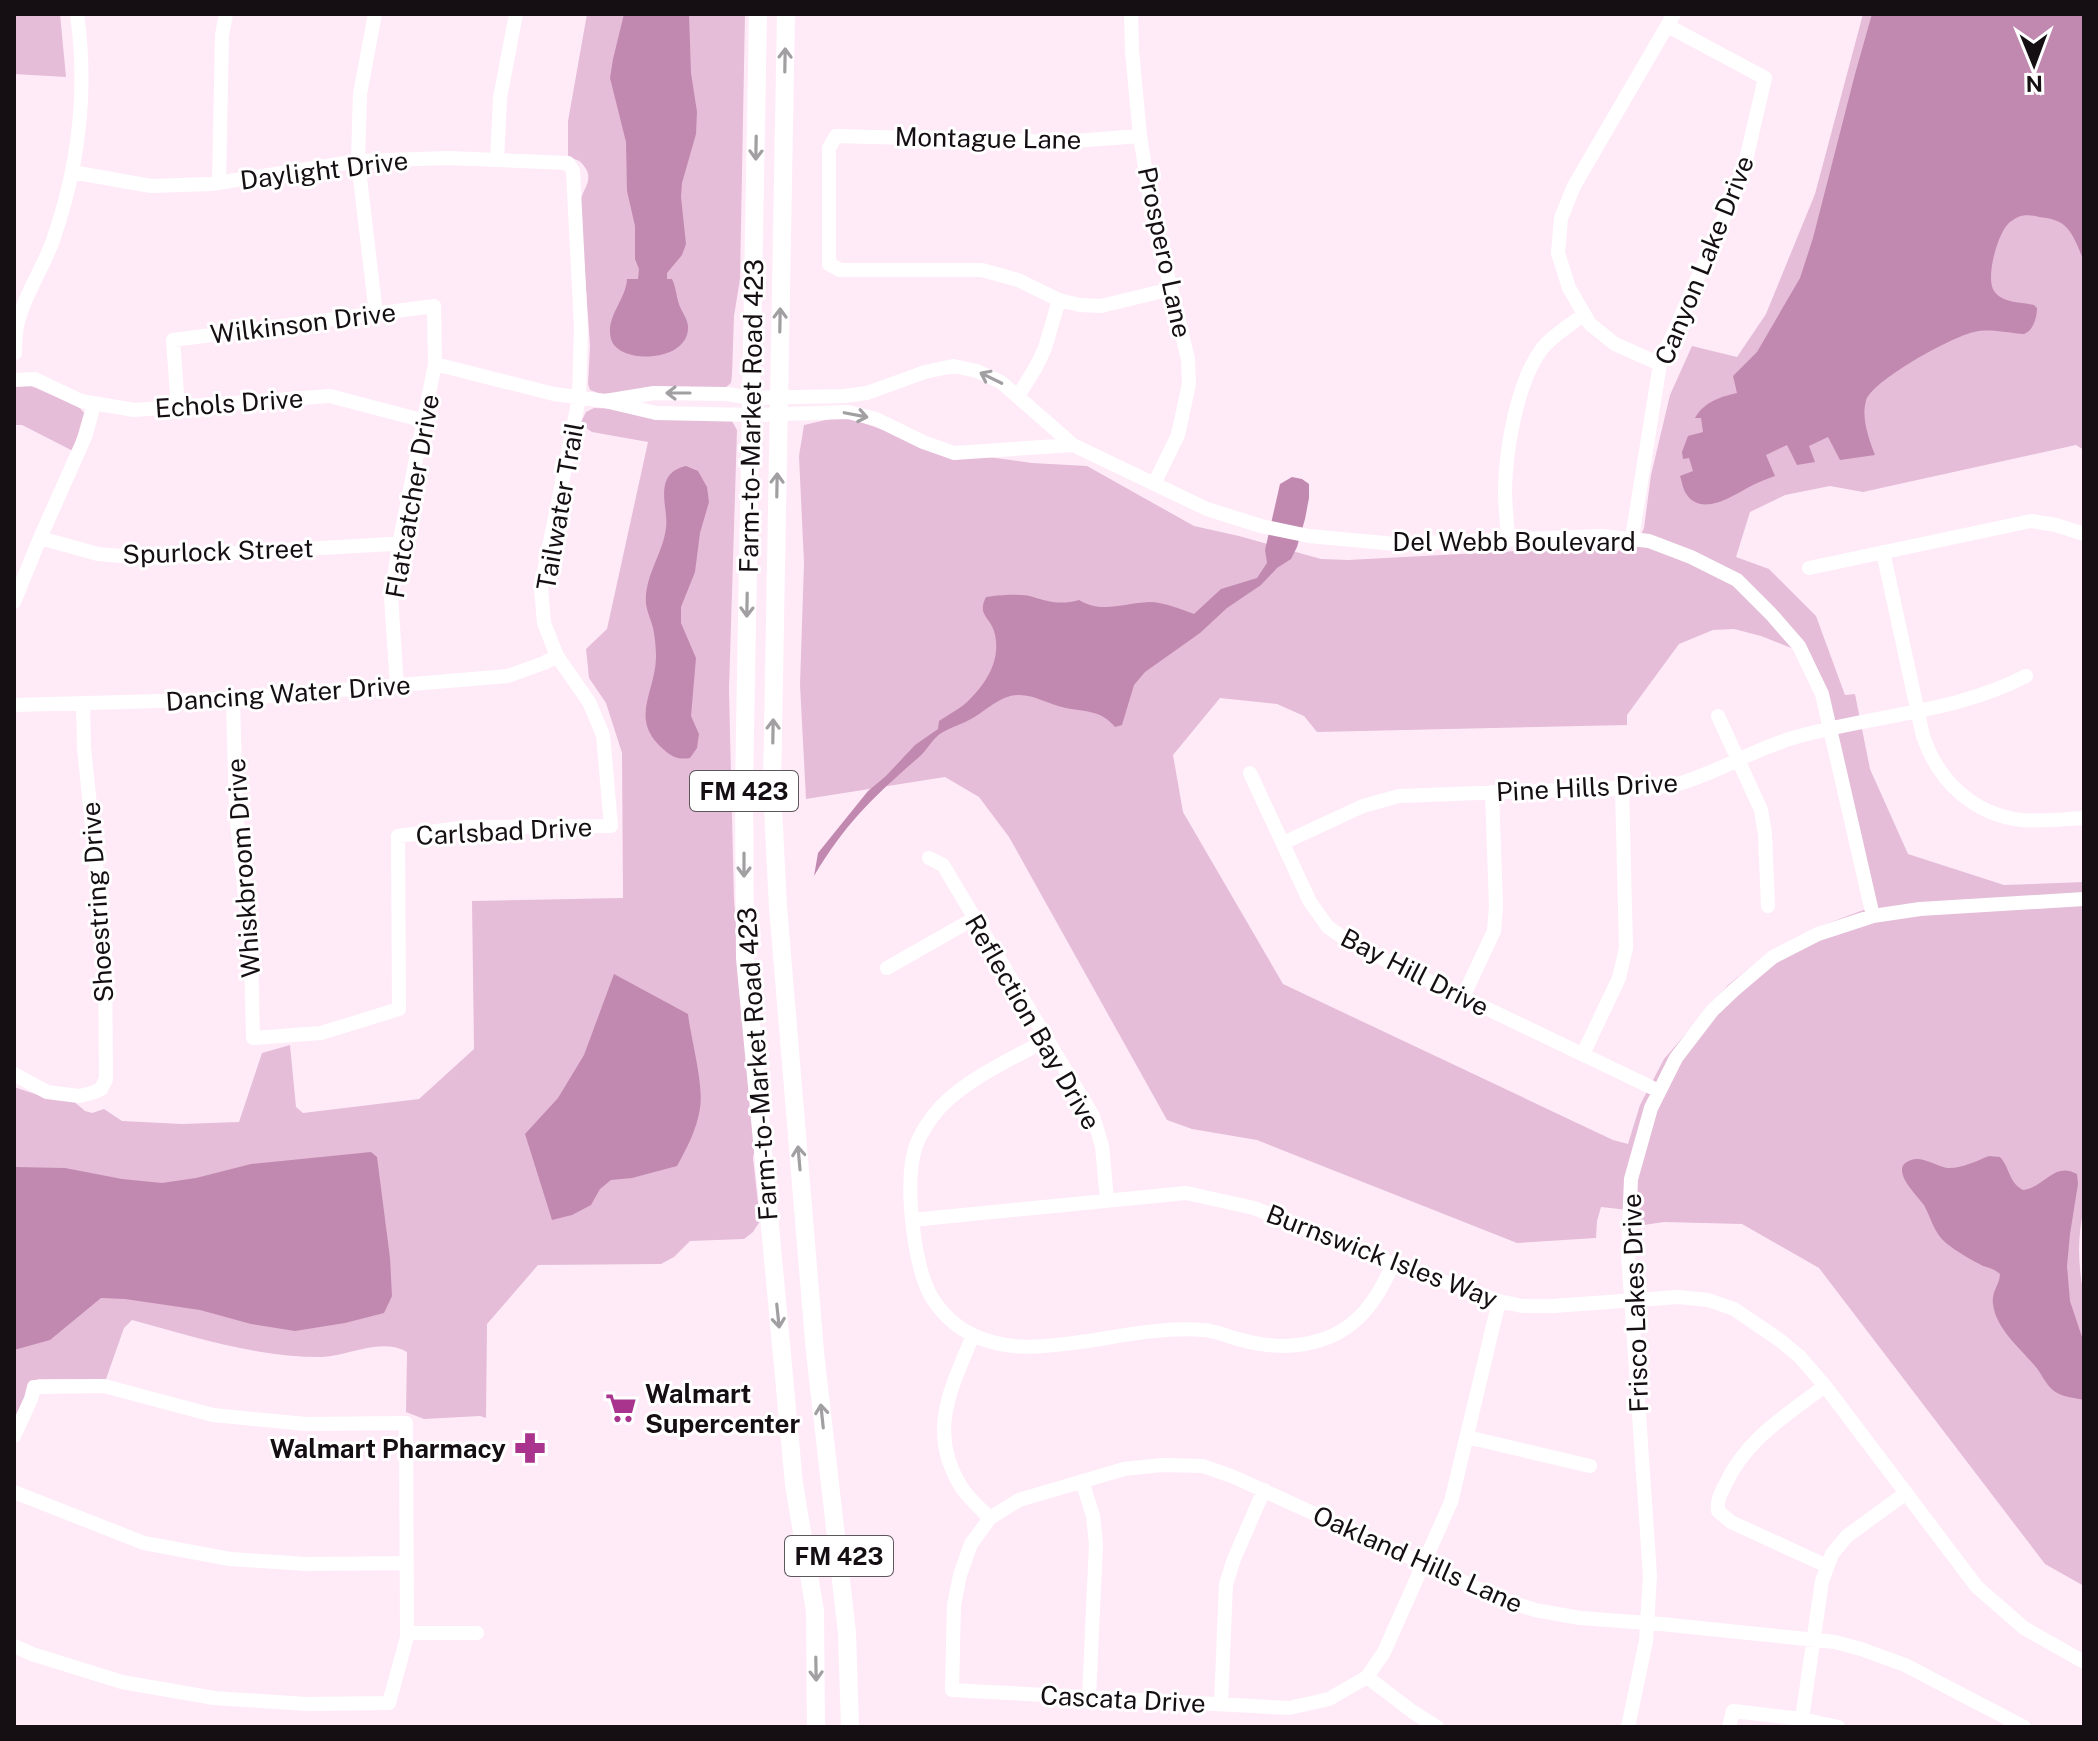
<svg xmlns="http://www.w3.org/2000/svg" width="2098" height="1741" viewBox="0 0 2098 1741" font-family="'Public Sans',sans-serif">
<style>
.green{fill:#e5bdd8;fill-rule:evenodd}
.water{fill:#c289b0}
.lines{fill:none;stroke-linecap:round;stroke-linejoin:round}
.minor{stroke:#fff;stroke-width:14}
.major{stroke:#fff;stroke-width:18}
.oneway{stroke:#a19fa1}
.labels{text-anchor:middle;dominant-baseline:central;stroke-width:6;stroke-linejoin:round;paint-order:stroke}
.shield{fill:#fff;stroke:#5b575a;stroke-width:2}
.shield-label{font-size:24px;font-weight:bold;fill:#150f13}
.street-label{font-size:26px;fill:#150f13;stroke:#fff}
.poi-label{font-size:26px;font-weight:bold;fill:#150f13;stroke:#fff;text-anchor:start}
</style>
<rect width="100%" height="100%" fill="#ffebf8"/>
<path class="green" d="M14,14H60L66,77L14,74Z
M587,14H745L740,279L734,316L732,375L731,383L725,388L601,394L590,390L588,384L590,346L580,203C582,189 595,180 584,166C580,160 575,159 568,157V121Z
M1863,14H2084V450L2076,445L1863,492L1830,486L1785,495L1750,512L1736,557L1769,569L1816,616L1845,695L1855,694L1870,769L1908,854L2004,885L2084,882V1208C2077,1238 2078,1266 2084,1296V1586L2045,1564L1819,1268L1742,1224L1664,1222L1637,1226V1211L1601,1207L1597,1221L1596,1238L1517,1243L1257,1140L1192,1129L1167,1120L1009,837L979,797L945,777L806,799L800,685L804,563L799,456L804,425L843,416L921,443L981,456L1032,463L1087,466L1194,526L1239,536L1321,559L1348,560L1554,549L1634,551L1644,528L1651,475L1670,395L1692,346L1737,357L1766,314L1815,194ZM1734,629L1761,636L1794,649L1819,702L1866,909L1818,927L1767,954L1728,985L1664,1059L1640,1105L1628,1144L1613,1140L1283,984L1183,812L1173,755L1220,698L1277,704L1304,716L1317,732L1627,725V715L1679,644L1713,630Z
M29,385L79,407L84,413L73,451L22,425H14V386Z
M594,408L620,409L732,421L737,430L729,690L734,900L756,1143L753,1158L760,1221L753,1232L744,1239L690,1241L674,1257L661,1264L538,1265L487,1324L486,1418L480,1416L424,1419L406,1412L407,1352C381,1337 349,1356 322,1357C256,1357 194,1337 132,1320L124,1328L106,1379H38L32,1383L14,1428V1087L41,1096L71,1099L85,1111L92,1113L104,1109L122,1121L182,1124L239,1122L262,1053L290,1045L296,1107L303,1113L419,1099L474,1049L472,901L623,898L622,753L606,703L589,678L586,649L607,629L648,442L592,432L580,424L586,412Z"/>
<path class="water" d="M624,14H689L691,73L697,112L696,134L682,183L681,197L686,244L682,255L667,273V279H672C676,287 676,295 679,304C681,311 688,319 688,327C689,363 618,365 611,339C605,317 626,300 627,279H638L639,269L635,259V226L627,191L626,142L610,78L613,59Z
M1872,14H2084V261C2079,250 2075,237 2067,228C2060,220 2049,218 2039,217C2028,214 2020,214 2010,222C1998,231 1985,278 1994,291C2002,303 2021,302 2034,305L2037,308C2037,318 2033,331 2024,334C2008,333 1989,328 1974,332C1953,336 1871,381 1866,401C1861,418 1869,439 1875,455L1840,460L1828,437L1809,446L1815,462L1797,465L1787,445L1766,455L1775,476C1767,479 1758,482 1751,486C1734,495 1703,517 1687,495C1683,490 1682,482 1680,476L1693,471L1689,458L1683,459L1682,452L1688,436L1703,432L1701,418H1695C1704,402 1720,397 1737,393L1733,376L1757,352L1800,278L1813,238L1855,74Z
M686,466L698,471L707,487L709,502L700,533L695,572L681,607V623L696,658L691,716L699,734L697,748L690,758C678,760 672,757 663,749C629,719 655,693 656,658C656,649 655,637 653,628C651,620 647,612 646,604C644,576 663,554 666,528C668,512 660,494 667,479C671,471 678,468 686,466Z
M1292,477L1302,479L1309,484V498L1305,519L1297,547L1291,559L1277,568L1261,585L1227,608L1200,633L1145,672L1134,685L1122,725L1115,727C1101,710 1086,712 1066,708C1050,705 1035,695 1019,695C1000,695 986,711 971,719C962,724 952,727 943,732C933,737 927,751 918,758C873,797 845,824 814,876L818,853L868,791L886,776L915,745L938,729L939,721C949,714 962,708 970,699C988,681 1002,657 994,631C989,616 977,615 986,597C997,595 1022,593 1033,597C1050,602 1061,605 1079,600C1101,614 1125,603 1149,602C1164,602 1180,609 1194,614L1221,589L1257,578L1267,563L1265,550L1280,484Z
M614,974L688,1014C691,1039 704,1085 700,1108C697,1129 687,1148 677,1166L632,1178L611,1180L600,1189L591,1205L572,1215L552,1220L525,1134L558,1098L584,1055Z
M371,1152L377,1157L390,1258L392,1296L384,1313L345,1323L295,1331L251,1324L200,1310L125,1299L101,1298L50,1340L14,1350V1167L65,1168L122,1179L162,1183L196,1178L251,1164Z
M1989,1156L2000,1157C2010,1168 2009,1183 2023,1190C2045,1187 2054,1161 2077,1174L2078,1184L2070,1234L2067,1266L2070,1301L2084,1343V1400C2075,1398 2062,1397 2054,1391C2045,1384 2042,1374 2035,1366C2020,1348 1996,1329 1993,1304C1991,1292 2000,1284 2000,1274C1994,1269 1990,1268 1983,1266C1971,1260 1956,1251 1946,1243C1934,1233 1931,1218 1924,1205C1918,1196 1887,1168 1911,1160C1923,1156 1935,1166 1947,1168C1961,1169 1976,1161 1989,1156Z"/>
<g class="lines">
<path class="minor" d="M375,14L360,94L358,161L376,314
M1131,14L1132,51L1140,136L1152,210L1188,359L1189,384L1178,435L1154,484
M1140,136L1060,142L836,136L829,148V264L840,270H982L1018,280L1059,300L1080,305L1101,306L1171,289
M497,160L500,98L516,14
M72,172L151,186L211,184L358,161L448,158L568,163L573,171L581,327L579,398L541,587L544,623L557,656L589,702L603,735L611,826L468,827L398,836L399,1009L321,1033L253,1038L251,950L236,814L233,699
M219,183L222,35L226,14
M15,353C15,343 15,332 18,322C23,298 43,268 52,243C78,170 88,92 77,14
M435,364L554,394L605,401L656,413L751,415L848,412L876,419L923,442L954,453L1073,445
M1660,364L1615,344L1590,324L1569,288L1558,253L1561,218L1574,186L1674,14
M14,380L35,379L81,401L134,410L330,396L425,421
M1018,396L1036,367L1045,348L1059,300
M605,401L654,393L727,394L751,398L844,396L867,393L925,372L953,366L977,371L1001,382L1073,445L1207,509L1261,526L1309,536L1396,544L1601,536L1649,541L1691,557L1737,580L1771,614L1799,646L1822,694L1873,916
M178,407L173,340L434,306L435,364L399,545L391,597L397,686
M40,538L98,554L146,558L392,544L399,545
M1632,538L1660,364L1735,192L1746,160L1765,78L1668,26
M1508,539C1507,522 1505,505 1505,489C1506,448 1517,383 1541,350C1551,336 1571,325 1584,314
M1883,552L1923,736C1938,781 1974,815 2022,820C2042,822 2064,819 2084,818
M1809,568L2031,521L2056,525L2084,534
M14,602L40,538L85,437L94,405
M14,705L233,699L508,676L544,663L557,656
M1718,716L1761,810L1765,834L1768,906
M1250,773L1310,902L1328,927L1352,944L1659,1091
M1283,843L1363,806L1399,796L1671,786C1714,775 1753,749 1796,737C1872,715 1955,713 2026,676
M929,858L943,865L1093,1116L1102,1146L1107,1200
M887,968L975,918
M1463,997L1494,931L1496,906L1492,792
M1048,1039C1012,1059 958,1082 933,1116C926,1125 916,1141 914,1153C905,1187 914,1266 931,1296C941,1313 957,1328 975,1336C1013,1353 1049,1346 1088,1341C1126,1335 1164,1327 1202,1330C1214,1330 1226,1336 1238,1339C1266,1347 1292,1349 1321,1340C1359,1328 1378,1298 1393,1264
M1583,1054L1619,978L1626,948L1622,788
M14,1074L47,1092L79,1096L92,1093L101,1089L106,1079L105,951L84,748L83,704
M912,1220L1186,1193L1254,1208L1393,1264L1499,1301L1522,1306H1553L1678,1297L1708,1300L1734,1309L1781,1341L1800,1357L1825,1386L1977,1587L2024,1628L2084,1662
M1499,1301L1451,1502L1384,1652L1367,1677L1329,1699L1289,1708L952,1690L954,1605L960,1575L971,1544L990,1518L1019,1500L1124,1469L1162,1465L1203,1466L1234,1477L1501,1599L1535,1610L1580,1618L1661,1624L1835,1642L1861,1649L1905,1665L2024,1727
M973,1335C952,1387 927,1430 960,1485C967,1497 980,1508 990,1518
M1825,1386C1785,1416 1745,1440 1724,1487C1720,1495 1717,1501 1718,1511L1731,1522L1827,1566
M14,1436L31,1399L34,1387L104,1386L213,1415L306,1424L406,1423L407,1637L389,1703L307,1704L214,1698L122,1682L32,1654L14,1646
M1467,1437L1590,1466
M1082,1481L1093,1516L1096,1544L1089,1697
M14,1492L144,1543L230,1559L307,1564L406,1563
M407,1633H477
M1367,1677L1413,1712L1437,1727
M1221,1704L1226,1584L1234,1559L1264,1490
M1802,1719L1822,1581L1832,1554L1847,1536L1906,1493
M1628,1727L1646,1641L1650,1576L1628,1253L1631,1179L1651,1108L1676,1058L1712,1011L1734,990L1773,957L1818,934L1873,916L1920,909L2084,899
M1729,1727L1733,1711L1802,1719L1838,1727"/>
<path class="major" d="M758,14L744,788L745,958L794,1484L815,1611L816,1727
M786,14L772,788L778,907L815,1352L847,1633L850,1727"/>
</g>
<defs><path id="oneway-shaft" d="M-6 0H5M1.5-3L5.5 0L1.5 3" fill="none" stroke-width="1.6" stroke-linecap="round" stroke-linejoin="round" transform="scale(2)"/></defs>
<g class="oneway">
<use href="#oneway-shaft" transform="translate(785 60) rotate(-89)"/>
<use href="#oneway-shaft" transform="translate(756 148) rotate(91)"/>
<use href="#oneway-shaft" transform="translate(780 320) rotate(-89)"/>
<use href="#oneway-shaft" transform="translate(991 378) rotate(-154)"/>
<use href="#oneway-shaft" transform="translate(678 393) rotate(-180)"/>
<use href="#oneway-shaft" transform="translate(856 415) rotate(11)"/>
<use href="#oneway-shaft" transform="translate(777 485) rotate(-89)"/>
<use href="#oneway-shaft" transform="translate(747 605) rotate(91)"/>
<use href="#oneway-shaft" transform="translate(773 731) rotate(-89)"/>
<use href="#oneway-shaft" transform="translate(744 865) rotate(90)"/>
<use href="#oneway-shaft" transform="translate(799 1158) rotate(-95)"/>
<use href="#oneway-shaft" transform="translate(778 1316) rotate(84)"/>
<use href="#oneway-shaft" transform="translate(822 1416) rotate(-96)"/>
<use href="#oneway-shaft" transform="translate(816 1669) rotate(89)"/>
</g>
<defs>
<symbol id="supermarket-bare" viewBox="-9 -9 18 18"><path d="M-6-5.5h2.5l.6 2H6L4.5 2H-2.5L-4.4-4H-6ZM-1.5 3.2a1.3 1.3 0 1 0 .1 0ZM3 3.2a1.3 1.3 0 1 0 .1 0Z" fill="#a9348d" stroke="#fff" stroke-width="2.5" paint-order="stroke"/></symbol>
<symbol id="pharmacy-bare" viewBox="-9 -9 18 18"><path d="M-2-6h4v4h4v4h-4v4h-4v-4h-4v-4h4Z" fill="#a9348d" stroke="#fff" stroke-width="2.5" paint-order="stroke"/></symbol>
</defs>
<g fill-rule="evenodd">
<use href="#supermarket-bare" x="599" y="1386" width="44" height="44"/>
<use href="#pharmacy-bare" x="508" y="1426" width="44" height="44"/>
</g>
<g class="labels">
<g class="shield">
<rect x="690" y="771" width="108" height="40" rx="6"/>
<rect x="785" y="1536" width="108" height="40" rx="6"/>
</g>
<g class="shield-label">
<text x="744" y="791">FM 423</text>
<text x="839" y="1556">FM 423</text>
</g>
<g class="street-label">
<text transform="translate(988 138) rotate(1)">Montague Lane</text>
<text transform="translate(324 170) rotate(-7)">Daylight Drive</text>
<text transform="translate(1165 252) rotate(78)">Prospero Lane</text>
<text transform="translate(1704 260) rotate(-68)">Canyon Lake Drive</text>
<text transform="translate(303 323) rotate(-7)">Wilkinson Drive</text>
<text transform="translate(229 403) rotate(-4)">Echols Drive</text>
<text transform="translate(751 416) rotate(-89)">Farm-to-Market Road 423</text>
<text transform="translate(412 496) rotate(-80)">Flatcatcher Drive</text>
<text transform="translate(560 506) rotate(-80)">Tailwater Trail</text>
<text x="1514" y="541">Del Webb Boulevard</text>
<text transform="translate(218 551) rotate(-2)">Spurlock Street</text>
<text transform="translate(288 693) rotate(-4)">Dancing Water Drive</text>
<text transform="translate(1587 787) rotate(-3)">Pine Hills Drive</text>
<text transform="translate(504 831) rotate(-3)">Carlsbad Drive</text>
<text transform="translate(243 868) rotate(-94)">Whiskbroom Drive</text>
<text transform="translate(97 902) rotate(-94)">Shoestring Drive</text>
<text transform="translate(1415 972) rotate(27)">Bay Hill Drive</text>
<text transform="translate(1033 1022) rotate(60)">Reflection Bay Drive</text>
<text transform="translate(757 1064) rotate(-94)">Farm-to-Market Road 423</text>
<text transform="translate(1382 1256) rotate(21)">Burnswick Isles Way</text>
<text transform="translate(1635 1303) rotate(-92)">Frisco Lakes Drive</text>
<text transform="translate(1418 1559) rotate(24)">Oakland Hills Lane</text>
<text transform="translate(1123 1699) rotate(3)">Cascata Drive</text>
</g>
<g class="poi-label">
<text x="645" y="1393">Walmart<tspan x="645" dy="30">Supercenter</tspan></text>
<text x="506" y="1448" text-anchor="end">Walmart Pharmacy</text>
</g>
</g>
<rect width="2098" height="1741" fill="none" stroke="#150f13" stroke-width="32"/>
<g transform="translate(2034 64) rotate(179)" stroke="#ffffff" stroke-width="6" paint-order="stroke">
<path d="M0-6L14 30L0 20L-14 30Z" fill="#150f13"/>
<text y="-12" font-size="22" font-weight="bold" text-anchor="middle" fill="#150f13">N</text>
</g>
</svg>
